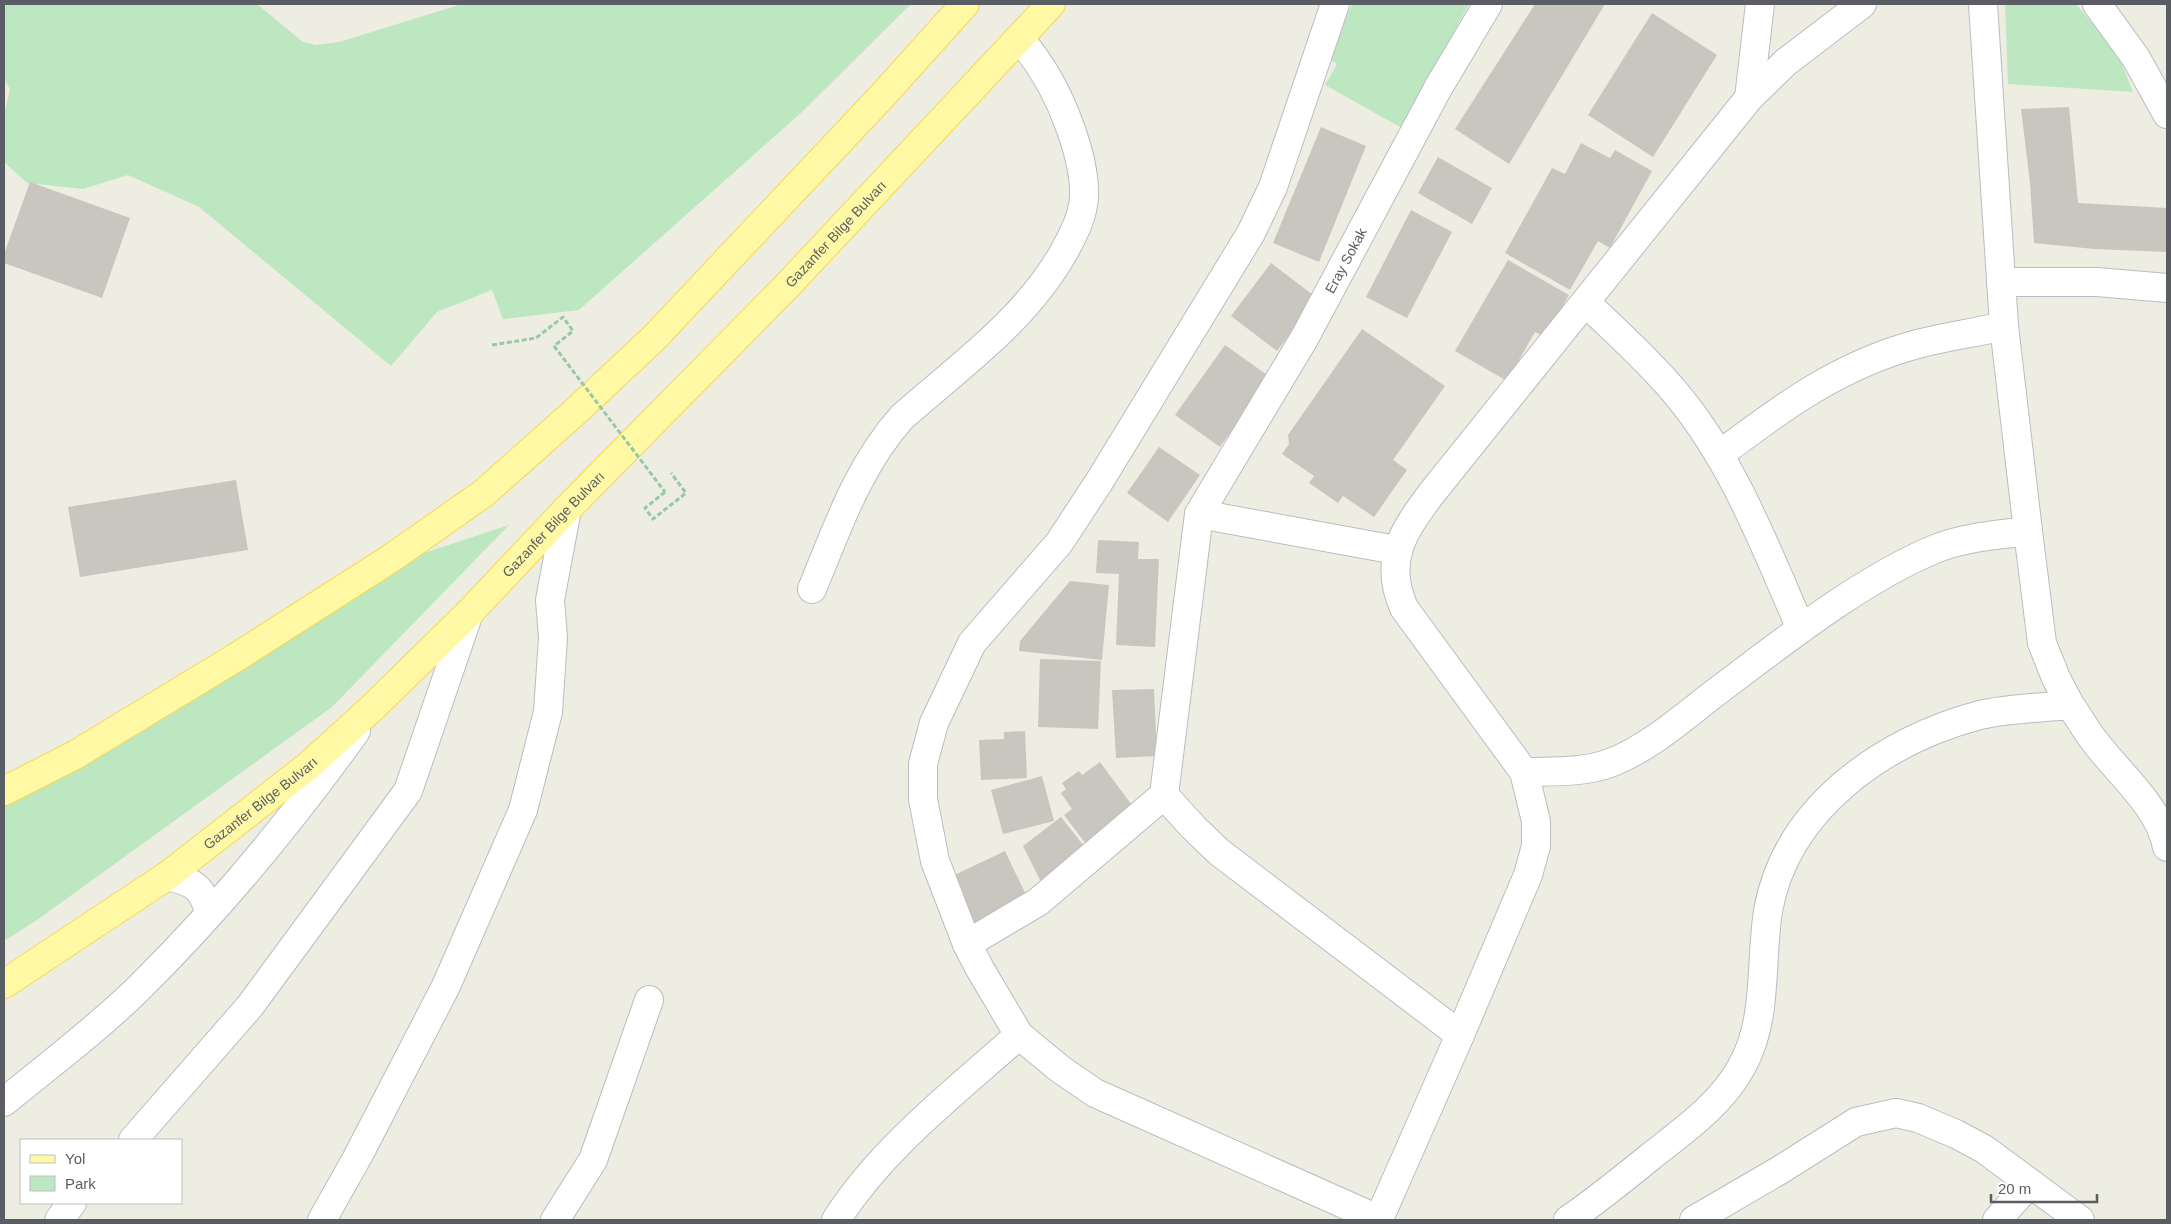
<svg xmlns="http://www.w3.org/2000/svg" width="2171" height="1224" viewBox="0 0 2171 1224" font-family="Arial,sans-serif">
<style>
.green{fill:#bde7c1}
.building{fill:#c9c6bf}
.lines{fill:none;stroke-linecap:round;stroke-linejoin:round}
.minor-casing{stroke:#babcc2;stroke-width:30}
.primary-casing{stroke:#f7d852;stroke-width:30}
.path{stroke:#96c8a9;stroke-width:3;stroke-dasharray:5 2.5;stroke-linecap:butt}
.minor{stroke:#fff;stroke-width:28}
.primary{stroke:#fff9a6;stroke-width:28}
.path-bridge{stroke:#96c8a9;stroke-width:3;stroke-dasharray:5 2.5;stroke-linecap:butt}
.labels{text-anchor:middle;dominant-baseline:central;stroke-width:4;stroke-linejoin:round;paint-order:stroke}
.street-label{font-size:14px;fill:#5a5e64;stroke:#fff}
</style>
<rect width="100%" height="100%" fill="#eeede2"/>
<path class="green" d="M4,4H257L303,42L315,45L339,42L462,4H911L802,112L579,310L503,319L492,290L437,312L391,366L199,207L128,175L83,189L27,183L4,162V115L10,89L4,79Z
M1352,4H1469L1402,128L1325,85L1337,64L1328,58Z
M2005,4H2076L2118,54L2133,92L2008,84Z
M509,525L332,707L37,920L4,941V804L412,557Z"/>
<path class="building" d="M1535,4H1605L1509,164L1455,129Z
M1652,13L1717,55L1653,157L1588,115Z
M2069,107L2078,203L2167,208V252L2094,249L2034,243L2030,183L2021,109Z
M1321,127L1366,146L1319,262L1273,243Z
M1581,143L1610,158L1615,150L1652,171L1610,248L1598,241L1570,290L1505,253L1552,168L1565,174Z
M1438,157L1492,188L1472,224L1418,193Z
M30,182L130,218L102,298L4,263V254Z
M1411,210L1452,232L1407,318L1366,297Z
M1508,260L1569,295L1545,337L1535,332L1507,381L1455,351Z
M1271,263L1317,298L1277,351L1231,316Z
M1362,329L1445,386L1393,460L1407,470L1374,517L1343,496L1338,503L1309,483L1314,476L1282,454L1289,444L1288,435Z
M1225,345L1270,377L1220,447L1175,415Z
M1159,447L1200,475L1168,522L1127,493Z
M236,480L248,550L80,577L68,507Z
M1098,540L1139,542L1138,559H1159L1155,647L1116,645L1119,574L1096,573Z
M1070,581L1109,585L1102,660L1019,651L1020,641Z
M1040,659L1101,661L1098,729L1038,727Z
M1154,689L1157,756L1116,758L1112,690Z
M1025,731L1027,778L981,780L979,740L1004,739V732Z
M1100,762L1134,808L1086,844L1064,815L1072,809L1061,793L1066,789L1062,783L1079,771L1082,775Z
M1042,776L1054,821L1003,834L991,790Z
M1061,817L1084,846L1041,882L1023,846Z
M1005,851L1028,899L970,927L946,879Z"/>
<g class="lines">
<defs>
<g id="minor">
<path d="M1335,4L1273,187L1251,233L1099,482L1059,543L972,643L934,723L923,764V799L935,861L967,944L980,969L1019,1035L1060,1069L1095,1093L1380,1220"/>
<path d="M1983,4L2004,326L2028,531L2042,643L2056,678L2070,705"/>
<path d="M2097,4L2136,58L2167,114"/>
<path d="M1749,98L1760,4"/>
<path d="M2001,282H2097L2167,288"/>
<path d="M1586,303C1614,329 1642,355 1667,383C1730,453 1764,544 1801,629"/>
<path d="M1719,455C1781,408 1838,366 1914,345C1943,337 1974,333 2004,326"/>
<path d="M1199,514L1396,550"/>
<path d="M812,589C837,529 858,466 902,417C961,365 1026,320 1065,250C1074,233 1083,216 1084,197C1085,173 1078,149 1070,127C1058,93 1043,66 1020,39"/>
<path d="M1524,772C1552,771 1583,773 1610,763C1647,749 1680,720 1711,696C1778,646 1858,581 1935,549C1964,537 1997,535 2028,531"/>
<path d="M1164,795L1193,827L1219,852L1460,1035"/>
<path d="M167,876C193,882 202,886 209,912"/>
<path id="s1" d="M967,944L1038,902L1164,795L1199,514L1305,337L1438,88L1488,4"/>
<path d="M4,1102C48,1066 97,1029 138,989C218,910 290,823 356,731"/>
<path d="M133,1140L250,1006L408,791L469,613"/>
<path d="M1379,1219L1460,1035L1528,875L1536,846V821L1524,772L1404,608C1383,560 1403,532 1431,494L1749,98L1786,62L1862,4"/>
<path d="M59,1220L72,1203"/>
<path d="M322,1220L358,1156L446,986L523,810L548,712L553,638L550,600L567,509"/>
<path d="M555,1220L593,1160L649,1000"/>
<path d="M836,1220C883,1147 954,1093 1019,1035"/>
<path d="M1568,1220C1596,1201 1623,1179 1650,1157C1683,1131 1722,1104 1742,1066C1768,1020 1760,962 1768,911C1786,808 1884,740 1980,715C2009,708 2041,708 2070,705C2079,717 2086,731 2096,743C2120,775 2159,806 2167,847"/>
<path d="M1694,1220L1780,1170L1856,1122L1896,1113L1918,1118L1956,1134L1984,1149L2080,1220"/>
<path d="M1997,1220L2030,1183"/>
</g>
<g id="primary">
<path d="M4,791L75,755L235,658L390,559L484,493L576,411L654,338L883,95L965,4"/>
<path id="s2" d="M4,984L167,876L307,767L372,708L469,613L567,509L785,288L1051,4"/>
</g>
</defs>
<use href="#minor" class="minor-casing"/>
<use href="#primary" class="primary-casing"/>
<path class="path" d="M492,345L536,338L563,317L573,331L554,346
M665,492L645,508L653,519L686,493L671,473"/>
<use href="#minor" class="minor"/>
<use href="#primary" class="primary"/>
<path class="path-bridge" d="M554,346L665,492"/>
</g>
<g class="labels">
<g class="street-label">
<text stroke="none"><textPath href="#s2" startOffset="1124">Gazanfer Bilge Bulvarı</textPath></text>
<text stroke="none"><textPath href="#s1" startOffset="824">Eray Sokak</textPath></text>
<text stroke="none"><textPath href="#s2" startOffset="719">Gazanfer Bilge Bulvarı</textPath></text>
<text stroke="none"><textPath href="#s2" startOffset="314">Gazanfer Bilge Bulvarı</textPath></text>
</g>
</g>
<rect width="2171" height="1224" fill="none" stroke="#5a5e64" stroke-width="10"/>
<rect x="20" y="1139" width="162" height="65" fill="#ffffff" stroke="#bdbfc1"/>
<rect x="30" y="1155" width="25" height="8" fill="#fff9a6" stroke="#bdbfc1"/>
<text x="65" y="1164" font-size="15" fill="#5a5e64">Yol</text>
<rect x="30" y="1176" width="25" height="15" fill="#bde7c1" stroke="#bdbfc1"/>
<text x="65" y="1189" font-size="15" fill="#5a5e64">Park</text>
<path d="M1991 1194v8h106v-8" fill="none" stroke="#5a5e64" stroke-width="2.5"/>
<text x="1998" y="1194" font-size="15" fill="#5a5e64" stroke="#ffffff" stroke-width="4" paint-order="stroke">20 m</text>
</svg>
